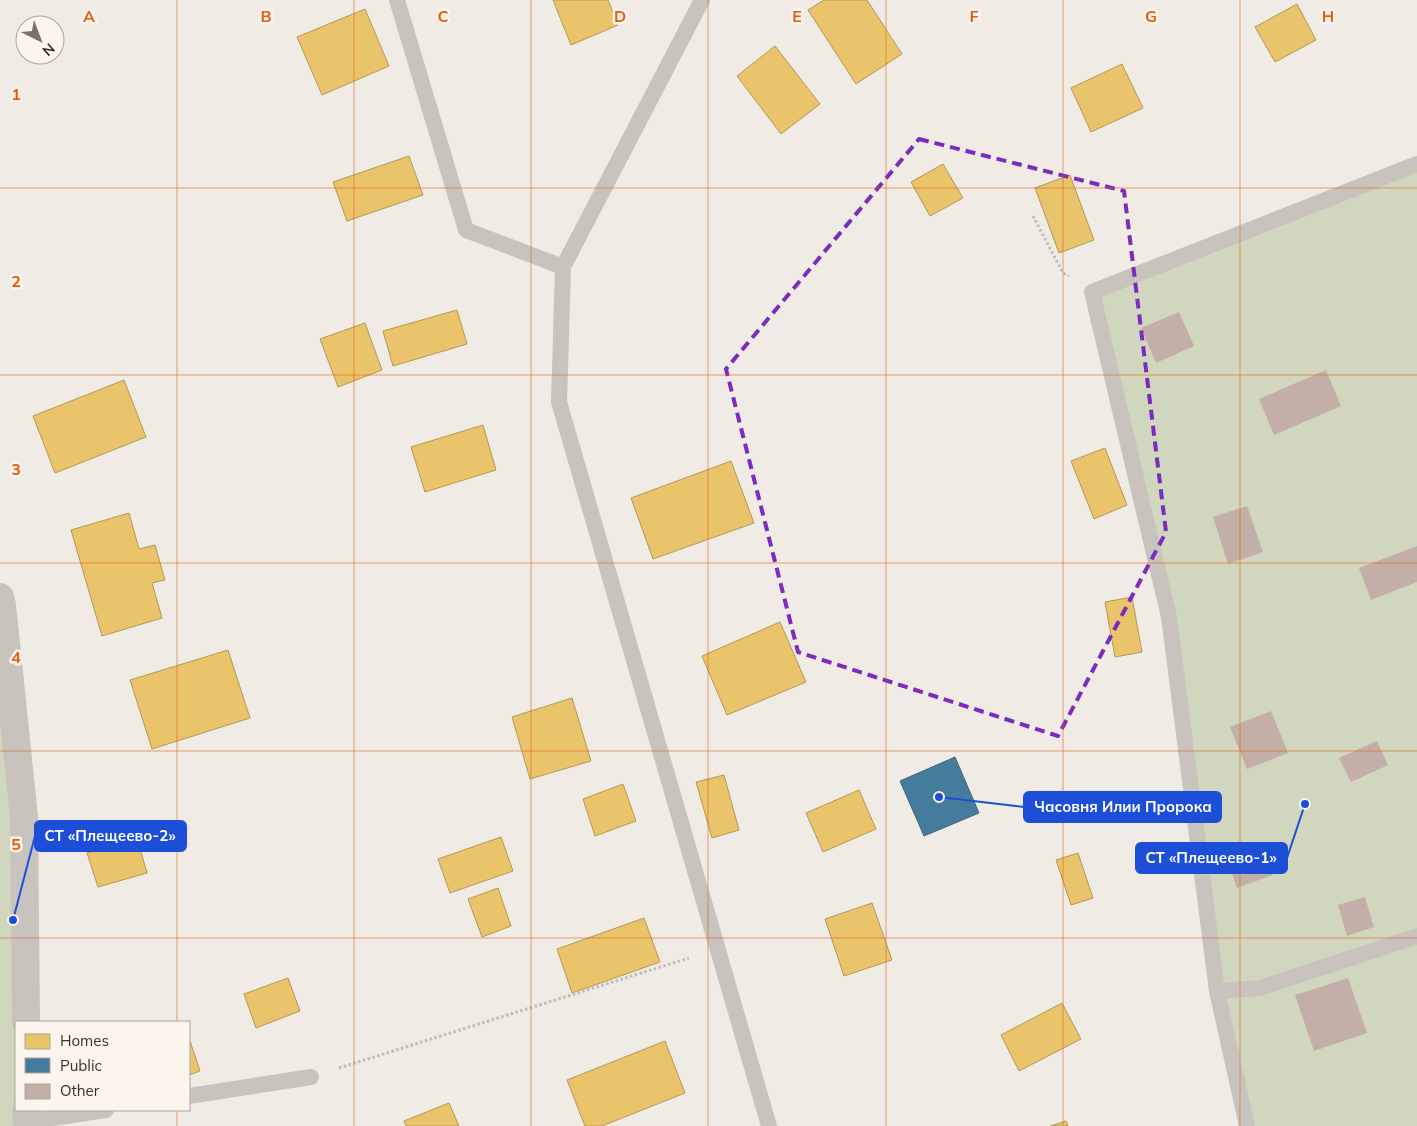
<svg xmlns="http://www.w3.org/2000/svg" width="1417" height="1126" viewBox="0 0 1417 1126" font-family="Mulish,sans-serif">
<style>
.green{fill:#d1d6bf}
.homes{fill:#e9c46a;stroke:#b59857}
.public{fill:#457b9d;stroke:#42647b}
.building{fill:#c3afa7}
.lines{fill:none;stroke-linecap:round;stroke-linejoin:round}
.path{stroke:#c2bbb6;stroke-width:3;stroke-dasharray:2.5 2.5;stroke-linecap:butt}
.lane{stroke:#c9c3be;stroke-width:16}
.street{stroke:#c9c3be;stroke-width:28}
.marked{fill:none;stroke:#7b2cbf;stroke-width:4;stroke-dasharray:10 6;stroke-linejoin:round}
.grid{fill:none;stroke:#e8590c;stroke-width:1;stroke-opacity:0.55}
.grid-label{font-size:16px;text-anchor:middle;font-weight:bold;fill:#e8590c;stroke:#fbf5ee;stroke-width:5;stroke-linejoin:round;paint-order:stroke}
.leader{fill:none;stroke:#1d4ed8;stroke-width:2}
.callout-dot{fill:#1d4ed8;stroke:#fbf5ee;stroke-width:2}
.callout{fill:#1d4ed8;stroke:#1d4ed8;stroke-width:2}
.callout-label{font-size:15px;text-anchor:middle;font-weight:bold;fill:#fff}
</style>
<rect width="100%" height="100%" fill="#f0ebe5"/>
<path class="green" d="M1417,164V1126H1247L1217,991L1169,617L1092,292Z
M0,597L24,817L16,1022V1110L27,1126H0Z"/>
<path class="homes" d="M553,0H608L618,25L571,45Z
M824,0H867L902,54L856,84L808,10Z
M1297,4L1316,40L1275,62L1255,27Z
M365,9L389,66L322,95L297,37Z
M775,46L820,104L781,134L737,76Z
M1122,64L1143,108L1091,132L1071,88Z
M409,156L423,195L347,221L333,182Z
M943,164L963,198L930,216L911,182Z
M1070,175L1094,240L1059,253L1035,188Z
M457,310L467,344L393,366L383,331Z
M365,323L382,370L338,387L320,339Z
M124,380L146,437L55,473L33,416Z
M483,425L496,470L425,492L411,447Z
M1105,448L1127,505L1094,519L1071,461Z
M731,461L754,523L653,559L631,498Z
M129,513L139,549L155,545L165,580L152,583L162,618L102,636L71,530Z
M1132,597L1142,652L1115,657L1105,602Z
M780,622L806,682L727,715L702,656Z
M228,650L250,718L152,749L130,680Z
M572,698L591,761L530,779L512,717Z
M724,775L739,830L712,838L696,782Z
M623,784L636,821L595,836L583,799Z
M859,790L876,829L823,852L806,813Z
M501,837L513,871L450,893L438,859Z
M137,838L147,873L98,887L87,853Z
M1078,853L1093,898L1071,905L1056,860Z
M498,888L511,926L482,937L468,899Z
M872,903L892,960L844,976L825,919Z
M644,918L660,962L572,993L557,949Z
M288,978L300,1011L256,1028L244,994Z
M1062,1003L1081,1039L1019,1071L1001,1035Z
M189,1038L200,1071L189,1075Z
M665,1041L685,1093L602,1126H585L567,1080Z
M449,1103L459,1126H406L404,1121Z
M1066,1121L1068,1126H1050Z"/>
<path class="public" d="M955,757L979,813L924,836L900,781Z"/>
<path class="building" d="M1179,312L1194,346L1156,363L1141,328Z
M1326,370L1341,406L1274,435L1259,399Z
M1247,506L1263,552L1228,564L1213,517Z
M1417,546V582L1371,600L1359,568Z
M1271,711L1288,753L1247,769L1230,727Z
M1377,741L1388,765L1351,782L1339,758Z
M1263,843L1273,875L1237,888L1226,855Z
M1365,897L1374,927L1347,936L1338,905Z
M1348,978L1367,1033L1314,1051L1295,995Z"/>
<g class="lines">
<path class="path" d="M1033,216L1063,273L1069,276
M339,1068L689,958"/>
<path class="lane" d="M397,0L466,230L563,267
M702,0L563,267L559,402L769,1126
M1217,991L1260,988L1417,936
M189,1096L311,1077
M27,1122L106,1110
M1247,1126L1217,991L1169,617L1092,292L1417,164"/>
<path class="street" d="M0,597L2,605L24,817L26,1022
M26,1110L27,1126"/>
</g>
<path class="marked" d="M919,139L1124,191L1166,532L1058,736L798,652L726,369Z"/>
<path class="grid" d="M177,0V1022M354,0V1126M531,0V1126M708,0V1126M886,0V1126M1063,0V1126M1240,0V1126M0,188H1417M0,375H1417M0,563H1417M0,751H1417M0,938H1417M177,1110V1126"/>
<g class="grid-label">
<text x="89" y="22">A</text>
<text x="266" y="22">B</text>
<text x="443" y="22">C</text>
<text x="620" y="22">D</text>
<text x="797" y="22">E</text>
<text x="974" y="22">F</text>
<text x="1151" y="22">G</text>
<text x="1328" y="22">H</text>
<text x="16" y="100">1</text>
<text x="16" y="287">2</text>
<text x="16" y="475">3</text>
<text x="16" y="663">4</text>
<text x="16" y="850">5</text>
</g>
<path class="leader" d="M939 797L1024 807M13 920L35 836M1305 804L1287 858"/>
<g class="callout-dot">
<circle cx="939" cy="797" r="5"/>
<circle cx="13" cy="920" r="5"/>
<circle cx="1305" cy="804" r="5"/>
</g>
<g class="callout">
<rect x="1024" y="792" width="197" height="30" rx="5"/>
<rect x="35" y="821" width="151" height="30" rx="5"/>
<rect x="1136" y="843" width="151" height="30" rx="5"/>
</g>
<g class="callout-label">
<text x="1123" y="812">Часовня Илии Пророка</text>
<text x="110" y="841">СТ «Плещеево-2»</text>
<text x="1211" y="863">СТ «Плещеево-1»</text>
</g>
<rect x="15" y="1021" width="175" height="90" fill="#fbf5ee" stroke="#aea6a0"/>
<rect x="25" y="1034" width="25" height="15" fill="#e9c46a" stroke="#aea6a0"/>
<text x="60" y="1046" font-size="15" fill="#3b302b">Homes</text>
<rect x="25" y="1058" width="25" height="15" fill="#457b9d" stroke="#aea6a0"/>
<text x="60" y="1071" font-size="15" fill="#3b302b">Public</text>
<rect x="25" y="1084" width="25" height="15" fill="#c3afa7" stroke="#aea6a0"/>
<text x="60" y="1096" font-size="15" fill="#3b302b">Other</text>
<g transform="translate(40 40) rotate(138)"><circle r="24" fill="#fbf5ee" stroke="#aea6a0"/>
<path d="M0-4L9 19L0 12L-9 19Z" fill="#7a716c"/>
<text y="-8" font-size="14" font-weight="bold" text-anchor="middle" fill="#3b302b">N</text>
</g>
</svg>
